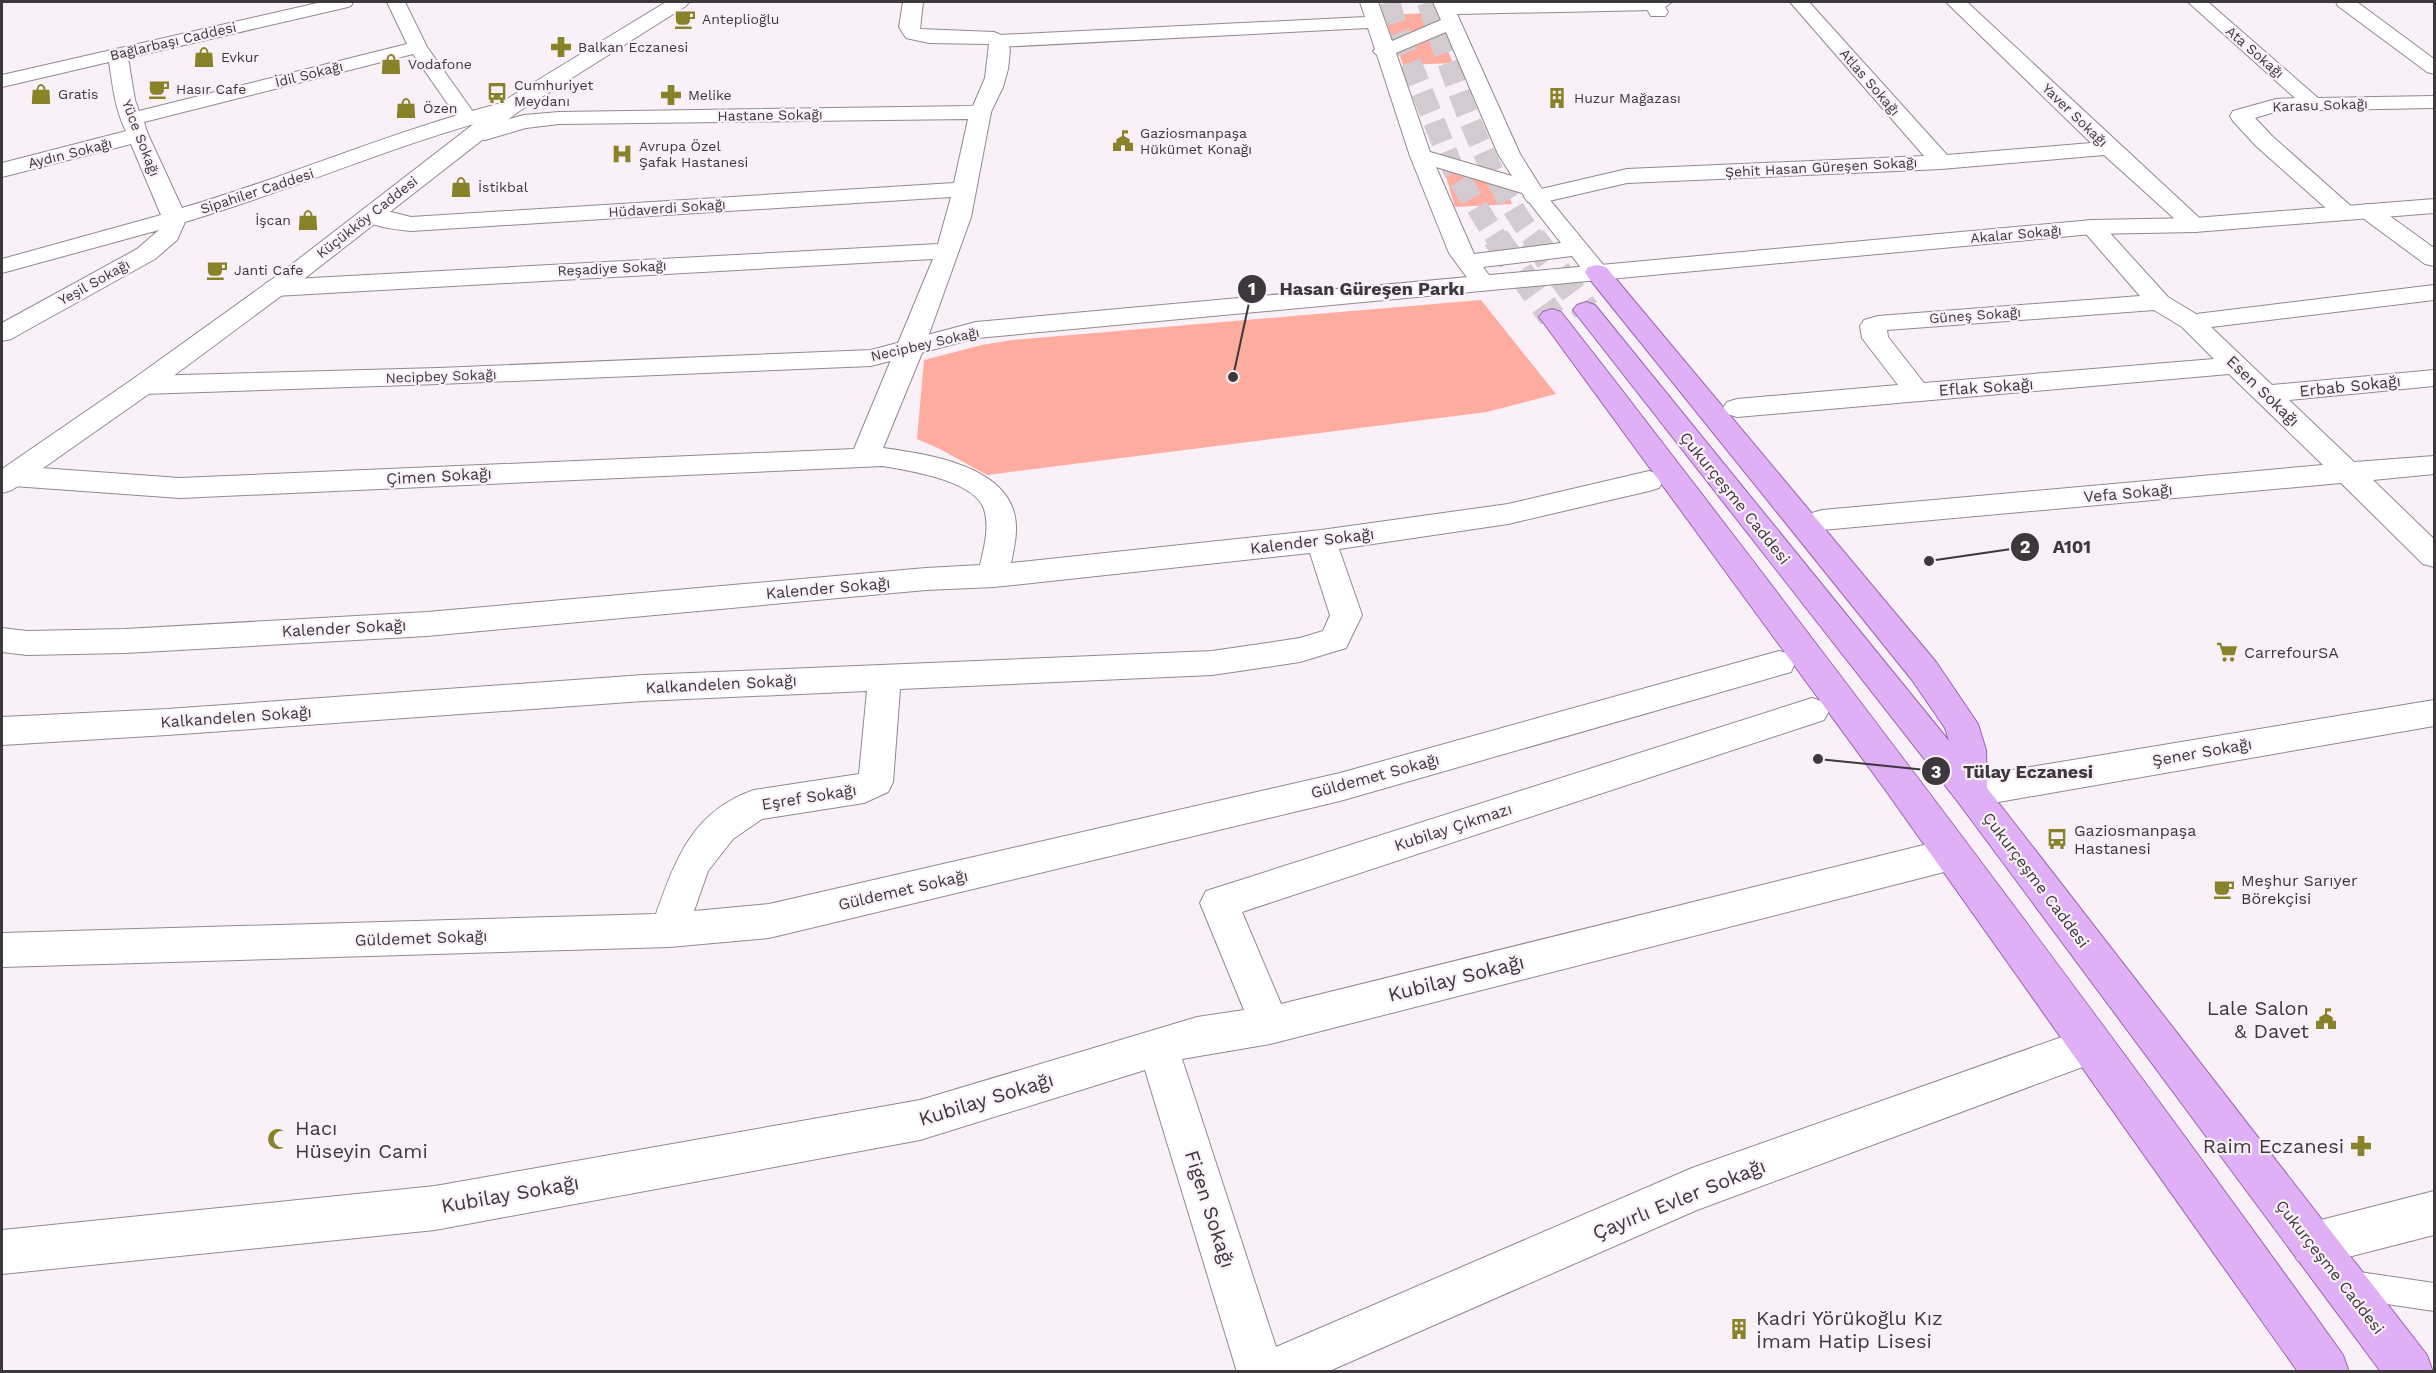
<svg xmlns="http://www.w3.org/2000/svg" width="2436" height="1373" viewBox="0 0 2436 1373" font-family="'Work Sans',sans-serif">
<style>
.green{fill:#feac9f}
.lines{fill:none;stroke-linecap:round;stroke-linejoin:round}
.primary-tunnel-far1{stroke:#d4cbd1;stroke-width:22;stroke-dasharray:22 10;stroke-linecap:butt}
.primary-tunnel{stroke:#d4cbd1;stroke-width:27;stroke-dasharray:27 14;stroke-linecap:butt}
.service-casing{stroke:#92898f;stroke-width:2}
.pedestrian-casing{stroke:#92898f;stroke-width:2}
.minor-casing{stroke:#92898f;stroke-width:2}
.tertiary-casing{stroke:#92898f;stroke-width:2}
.secondary-casing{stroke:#92898f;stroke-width:2}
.primary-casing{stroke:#9864b1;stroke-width:2}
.service{fill:#fff;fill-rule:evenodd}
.pedestrian{fill:#fff;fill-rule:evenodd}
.minor{fill:#fff;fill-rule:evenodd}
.tertiary{fill:#fff;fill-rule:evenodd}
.secondary{fill:#fff;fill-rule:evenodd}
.primary{fill:#dfb0f6;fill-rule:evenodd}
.labels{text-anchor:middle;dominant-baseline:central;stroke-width:4.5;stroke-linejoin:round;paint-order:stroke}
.far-poi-label{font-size:14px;fill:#3c383b;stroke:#faf0f7;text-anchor:start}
.far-street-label{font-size:14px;fill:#3c383b;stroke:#faf0f7}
.street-label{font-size:16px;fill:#3c383b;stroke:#faf0f7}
.poi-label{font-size:16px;fill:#3c383b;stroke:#faf0f7;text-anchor:start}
.near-street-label{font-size:20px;fill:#3c383b;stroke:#faf0f7}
.near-poi-label{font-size:20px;fill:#3c383b;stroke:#faf0f7;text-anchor:end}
.leader{fill:none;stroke:#3c383b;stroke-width:2}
.callout-dot{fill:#3c383b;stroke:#faf0f7;stroke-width:2}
.mark-label{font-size:18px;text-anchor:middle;font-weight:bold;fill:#fff}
.callout-label{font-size:18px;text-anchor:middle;font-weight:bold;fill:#3c383b;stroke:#faf0f7;stroke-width:4.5;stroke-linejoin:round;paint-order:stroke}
</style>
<rect width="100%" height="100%" fill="#faf0f7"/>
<path class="green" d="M1430,13L1433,24L1393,41L1384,15Z
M1441,35L1453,63L1403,65L1399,53Z
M1444,170L1506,189L1512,204L1455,207Z
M1481,300L1556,394L1487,412L987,475L940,449L917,439L924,360L982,345L1012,340Z"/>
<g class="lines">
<path class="primary-tunnel-far1" d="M1389,2L1396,26L1453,169L1497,239
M1428,2C1455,83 1482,169 1534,239"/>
<path class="primary-tunnel" d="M1496,238L1552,317
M1533,238L1586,310"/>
<defs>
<path id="service" d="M2346,1270L2434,1283V1311L2346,1298L2336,1294L2332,1284L2336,1274Z"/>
<path id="pedestrian" d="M322,2H353L351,6L344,8L128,58L135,100L139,111L407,44L387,2H405L427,47L476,116L473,120L466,122L459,120L413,54L144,122L148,135L145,139L138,141L131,139C116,118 113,88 109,62L2,87V75Z
M1360,2H1378L1392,41L1441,20L1433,2L1452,3L1661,2L1663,4L1661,8L1654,10L1457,14L1520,154L1545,194L1605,267L1609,272L1605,277C1587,281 1582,268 1572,256L1483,267L1494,282L1490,287L1482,289L1474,287L1449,253L1410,156L1377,55L1373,51L1375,49L1368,28L999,47L992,45L989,41L992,37L999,35L1365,17ZM1446,32L1498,154L1512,176L1430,152L1396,53ZM1436,167L1522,193L1561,243L1474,254Z"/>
<path id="minor" d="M903,2H923L920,29L994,32L1006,37L1010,50L1008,69L1003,87L991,112L971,217L924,348L883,448C926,454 1006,465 1015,517C1018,532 1014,548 1011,563L1321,530L1508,504L1649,471L1659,474L1663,481L1659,488L1649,491L1508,524L1339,549L1362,615L1346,648L1300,662L1212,675L900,689L893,782L888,792L864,803L762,819L733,839L708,871L694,911L769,904L1340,773L1779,651L1791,654L1795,663L1791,672L1340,801L769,938L669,947L2,967V933L656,914C676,858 693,811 754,790L859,774L867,691L643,701L167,735L2,745V717L167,709L643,675L1212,651L1300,638L1323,631L1330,615L1310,553L994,587L926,590L427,636L125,653L27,655L2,652V628L27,631L125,629L427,612L926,568L980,565C984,548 990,527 984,509C974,480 910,471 883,466L180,498L13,486L2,481L3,469L13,466L180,478L854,449L933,259L275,296L266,293L262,288L266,283L275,280L938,244L951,197L411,231C395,229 369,228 359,214L363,209L371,207L411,217L954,183L968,119L559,124L526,128L485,140L477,138L474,133L477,128L524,115L559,112L973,106L985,78L989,44L929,43L906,38L899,27Z
M1646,2H1672L1665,7L1668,12L1665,16H1651L1644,4Z
M1790,2H1809L1947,155L2091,143L1946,2H1967L2207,225L2203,230L2195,232L2187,230L2104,155L1941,169L1627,183L1536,204L1528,202L1524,197L1528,192L1627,169L1924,156Z
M2188,2H2208L2318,98L2434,96V108L2278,111L2255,118L2272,136L2353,208L2357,213L2353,218L2345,220L2337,218L2256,146L2233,121L2230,116L2233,111L2276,99L2295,98Z
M2336,2H2357L2434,59V74L2427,72L2338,6Z
M510,101L518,102L521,107L518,112C404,140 297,189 185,222L177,240L155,259L11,339L2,341V323L137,249L159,230L2,273V259L161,215L131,144L2,177V163L138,128L146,130L182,208C292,176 398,128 510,101Z
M2368,204L2376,206L2434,248V266L2425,264L2360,216L2356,211L2360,206Z
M2092,220L2100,222L2168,297L2196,314L2434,285V300L2211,327L2272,385L2434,370V386L2289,400L2354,462L2434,456V474L2373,480L2434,539V567L2423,564L2341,483L1822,530L1812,527L1807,520L1812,513L1822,510L2323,465L2229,374L1737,417L1727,414L1723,408L1727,402L1737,399L1898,385L1862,338L1860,326L1864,320L1878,316L2140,296L2080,227L2084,222ZM2154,310L2182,327L2214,359L1924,383L1888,337L1887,330Z
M1812,698L1824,702L1829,711L1824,720L1242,912L1281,1004L1952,838L1965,843L1970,854L1965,865L1952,870L1270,1044L1182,1059L1276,1347L1692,1168L2093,1026L2107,1032L2113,1045L2107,1058L1697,1210L1327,1372H1237L1145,1070L920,1140L435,1230L2,1274V1230L435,1186L920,1100L1197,1017L1244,1010L1200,903L1206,891Z
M2434,700V726L1970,807L1958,802L1952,792L1958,782L1970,777Z
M2434,1191V1235L2313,1266L2297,1260L2291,1244L2297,1228L2313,1222Z"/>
<path id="tertiary" d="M2434,199V213L2195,232L2092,234L977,338L871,366L439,384L143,394L133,391L130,385L133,379L143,376L439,368L871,350L976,322L2092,220L2195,218Z"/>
<path id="secondary" d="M666,2H689L686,6L518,112L300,282L153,391L12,490L2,493V469L133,379L282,272L502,102Z"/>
<path id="primary" d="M1597,265L1606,267L1936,662L1978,724L1986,750L1987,788L2427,1355L2433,1372H2381L1958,802L1577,315L1573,310L1577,305L1586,302L1595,305L1949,741L1945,728L1912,680L1588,277L1585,272L1588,267Z
M1552,309L1561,312L1611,376C1860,699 2106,1024 2343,1355L2349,1372H2298L1884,788L1543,322L1539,317L1543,312Z"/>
</defs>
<use href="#service" class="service-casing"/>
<use href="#pedestrian" class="pedestrian-casing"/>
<use href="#minor" class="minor-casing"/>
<use href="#tertiary" class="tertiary-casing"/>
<use href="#secondary" class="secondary-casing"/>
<use href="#primary" class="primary-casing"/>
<use href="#service" class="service"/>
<use href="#pedestrian" class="pedestrian"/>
<use href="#minor" class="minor"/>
<use href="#tertiary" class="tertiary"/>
<use href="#secondary" class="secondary"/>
<use href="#primary" class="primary"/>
</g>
<defs>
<symbol id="cafe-bare" viewBox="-9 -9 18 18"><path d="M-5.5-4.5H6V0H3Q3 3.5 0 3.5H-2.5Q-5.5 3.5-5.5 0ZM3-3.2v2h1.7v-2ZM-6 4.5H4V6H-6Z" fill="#888229" stroke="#faf0f7" stroke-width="2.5" paint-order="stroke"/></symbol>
<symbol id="pharmacy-bare" viewBox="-9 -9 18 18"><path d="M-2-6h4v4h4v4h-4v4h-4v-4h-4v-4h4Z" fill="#888229" stroke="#faf0f7" stroke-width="2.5" paint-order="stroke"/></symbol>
<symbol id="shop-bare" viewBox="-9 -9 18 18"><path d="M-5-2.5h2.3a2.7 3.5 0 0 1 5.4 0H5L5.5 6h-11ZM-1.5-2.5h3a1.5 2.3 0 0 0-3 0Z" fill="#888229" stroke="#faf0f7" stroke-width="2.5" paint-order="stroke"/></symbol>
<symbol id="bus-bare" viewBox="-9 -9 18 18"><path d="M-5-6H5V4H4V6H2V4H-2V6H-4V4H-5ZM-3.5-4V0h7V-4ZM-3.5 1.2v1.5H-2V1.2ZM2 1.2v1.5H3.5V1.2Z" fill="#888229" stroke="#faf0f7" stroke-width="2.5" paint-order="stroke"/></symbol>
<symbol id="building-bare" viewBox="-9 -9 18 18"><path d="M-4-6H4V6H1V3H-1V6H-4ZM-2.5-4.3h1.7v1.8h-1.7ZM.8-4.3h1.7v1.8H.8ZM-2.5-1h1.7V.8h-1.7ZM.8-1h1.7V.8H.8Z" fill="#888229" stroke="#faf0f7" stroke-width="2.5" paint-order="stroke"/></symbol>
<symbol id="civic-bare" viewBox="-9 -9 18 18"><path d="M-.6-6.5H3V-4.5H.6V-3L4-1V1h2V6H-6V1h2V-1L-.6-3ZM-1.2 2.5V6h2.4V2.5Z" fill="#888229" stroke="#faf0f7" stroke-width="2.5" paint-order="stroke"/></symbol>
<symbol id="hospital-bare" viewBox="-9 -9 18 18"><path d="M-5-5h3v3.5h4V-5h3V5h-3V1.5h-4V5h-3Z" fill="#888229" stroke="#faf0f7" stroke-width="2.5" paint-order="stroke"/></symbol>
<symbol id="supermarket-bare" viewBox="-9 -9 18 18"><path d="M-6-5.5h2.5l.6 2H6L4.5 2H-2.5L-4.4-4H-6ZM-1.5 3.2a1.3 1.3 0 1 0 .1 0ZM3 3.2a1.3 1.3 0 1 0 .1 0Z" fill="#888229" stroke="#faf0f7" stroke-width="2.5" paint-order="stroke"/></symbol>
<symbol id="mosque-bare" viewBox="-9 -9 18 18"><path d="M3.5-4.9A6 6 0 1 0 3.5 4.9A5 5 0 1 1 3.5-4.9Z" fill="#888229" stroke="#faf0f7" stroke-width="2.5" paint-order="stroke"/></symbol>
</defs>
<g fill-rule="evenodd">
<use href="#cafe-bare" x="670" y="4" width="30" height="30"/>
<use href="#pharmacy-bare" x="546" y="32" width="30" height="30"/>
<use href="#shop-bare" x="189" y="42" width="30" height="30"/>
<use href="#shop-bare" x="376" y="49" width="30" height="30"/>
<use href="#cafe-bare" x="144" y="74" width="30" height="30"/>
<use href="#bus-bare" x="482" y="78" width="30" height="30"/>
<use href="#shop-bare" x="26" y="79" width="30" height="30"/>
<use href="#pharmacy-bare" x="656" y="80" width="30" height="30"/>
<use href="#building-bare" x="1542" y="83" width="30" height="30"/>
<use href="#shop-bare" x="391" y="93" width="30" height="30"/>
<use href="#civic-bare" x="1108" y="126" width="30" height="30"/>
<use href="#hospital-bare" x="607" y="139" width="30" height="30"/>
<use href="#shop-bare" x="446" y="172" width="30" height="30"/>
<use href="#shop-bare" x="293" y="205" width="30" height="30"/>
<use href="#cafe-bare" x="202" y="255" width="30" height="30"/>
<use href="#supermarket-bare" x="2212" y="637" width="30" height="30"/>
<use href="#bus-bare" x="2042" y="824" width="30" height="30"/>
<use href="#cafe-bare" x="2209" y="874" width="30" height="30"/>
<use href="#civic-bare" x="2311" y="1004" width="30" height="30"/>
<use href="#mosque-bare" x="263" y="1124" width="30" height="30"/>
<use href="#pharmacy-bare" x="2346" y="1131" width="30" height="30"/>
<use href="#building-bare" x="1724" y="1314" width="30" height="30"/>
</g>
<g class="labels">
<g class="far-poi-label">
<text x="702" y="19">Anteplioğlu</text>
<text x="578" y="47">Balkan Eczanesi</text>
<text x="221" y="57">Evkur</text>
<text x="408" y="64">Vodafone</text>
<text x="514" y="85">Cumhuriyet<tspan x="514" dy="16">Meydanı</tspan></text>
<text x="176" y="89">Hasır Cafe</text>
<text x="58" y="94">Gratis</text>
<text x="688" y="95">Melike</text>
<text x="1574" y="98">Huzur Mağazası</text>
<text x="423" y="108">Özen</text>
<text x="1140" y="133">Gaziosmanpaşa<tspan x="1140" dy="16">Hükümet Konağı</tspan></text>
<text x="639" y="146">Avrupa Özel<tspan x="639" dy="16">Şafak Hastanesi</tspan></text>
<text x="478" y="187">İstikbal</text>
<text x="291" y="220" text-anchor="end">İşcan</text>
<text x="234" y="270">Janti Cafe</text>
</g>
<g class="far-street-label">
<text transform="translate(173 41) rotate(-13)">Bağlarbaşı Caddesi</text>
<text transform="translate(2255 52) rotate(41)">Ata Sokağı</text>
<text transform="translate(309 74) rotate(-14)">İdil Sokağı</text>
<text transform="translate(1870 82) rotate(49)">Atlas Sokağı</text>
<text transform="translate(2320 105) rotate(-2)">Karasu Sokağı</text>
<text transform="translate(770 115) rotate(-1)">Hastane Sokağı</text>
<text transform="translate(2075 115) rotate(44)">Yaver Sokağı</text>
<text transform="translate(141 138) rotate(69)">Yüce Sokağı</text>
<text transform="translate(70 153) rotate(-14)">Aydın Sokağı</text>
<text transform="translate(1821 167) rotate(-3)">Şehit Hasan Güreşen Sokağı</text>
<text transform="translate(257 191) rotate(-18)">Sipahiler Caddesi</text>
<text transform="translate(667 208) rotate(-4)">Hüdaverdi Sokağı</text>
<text transform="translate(367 217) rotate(-38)">Küçükköy Caddesi</text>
<text transform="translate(2016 234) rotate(-5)">Akalar Sokağı</text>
<text transform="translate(612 268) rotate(-3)">Reşadiye Sokağı</text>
<text transform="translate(94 282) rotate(-29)">Yeşil Sokağı</text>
<text transform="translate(1975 315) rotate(-4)">Güneş Sokağı</text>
<text transform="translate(925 344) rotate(-13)">Necipbey Sokağı</text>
<text transform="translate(441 376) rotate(-2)">Necipbey Sokağı</text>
</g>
<g class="street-label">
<text transform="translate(2350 386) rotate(-6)">Erbab Sokağı</text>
<text transform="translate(1986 387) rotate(-4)">Eflak Sokağı</text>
<text transform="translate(2263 391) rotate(44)">Esen Sokağı</text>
<text transform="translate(439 476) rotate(-3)">Çimen Sokağı</text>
<text transform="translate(2128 493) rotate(-5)">Vefa Sokağı</text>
<text transform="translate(1735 498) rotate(51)">Çukurçeşme Caddesi</text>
<text transform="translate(1312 541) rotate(-7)">Kalender Sokağı</text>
<text transform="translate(828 588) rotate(-5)">Kalender Sokağı</text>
<text transform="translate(344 628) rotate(-3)">Kalender Sokağı</text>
<text transform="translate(721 684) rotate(-3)">Kalkandelen Sokağı</text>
<text transform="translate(236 717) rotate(-4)">Kalkandelen Sokağı</text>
<text transform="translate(2202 752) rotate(-10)">Şener Sokağı</text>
<text transform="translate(1375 776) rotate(-15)">Güldemet Sokağı</text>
<text transform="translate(809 797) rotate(-9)">Eşref Sokağı</text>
<text transform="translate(1453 827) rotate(-18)">Kubilay Çıkmazı</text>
<text transform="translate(2036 880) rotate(53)">Çukurçeşme Caddesi</text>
<text transform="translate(903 890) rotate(-13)">Güldemet Sokağı</text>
<text transform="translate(421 938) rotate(-2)">Güldemet Sokağı</text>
<text transform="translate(2330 1267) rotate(52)">Çukurçeşme Caddesi</text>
</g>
<g class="poi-label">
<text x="2244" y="652">CarrefourSA</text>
<text x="2074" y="830">Gaziosmanpaşa<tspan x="2074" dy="18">Hastanesi</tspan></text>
<text x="2241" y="880">Meşhur Sarıyer<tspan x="2241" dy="18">Börekçisi</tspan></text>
</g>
<g class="near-street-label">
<text transform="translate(1456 978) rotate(-14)">Kubilay Sokağı</text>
<text transform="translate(986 1099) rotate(-17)">Kubilay Sokağı</text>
<text transform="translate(510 1194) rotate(-10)">Kubilay Sokağı</text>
<text transform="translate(1679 1199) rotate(-22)">Çayırlı Evler Sokağı</text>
<text transform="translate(1210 1209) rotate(72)">Figen Sokağı</text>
</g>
<g class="near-poi-label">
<text x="2309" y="1008">Lale Salon<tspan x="2309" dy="23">&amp; Davet</tspan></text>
<text x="295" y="1128" text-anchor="start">Hacı<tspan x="295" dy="23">Hüseyin Cami</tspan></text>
<text x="2344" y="1146">Raim Eczanesi</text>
<text x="1756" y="1318" text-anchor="start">Kadri Yörükoğlu Kız<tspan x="1756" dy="23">İmam Hatip Lisesi</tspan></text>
</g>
</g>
<path class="leader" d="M1233 377L1252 289M1929 561L2025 547M1818 759L1936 771"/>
<g class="callout-dot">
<circle cx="1233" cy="377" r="6"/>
<circle cx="1929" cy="561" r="6"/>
<circle cx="1818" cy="759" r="6"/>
<circle cx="1252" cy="289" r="15"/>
<circle cx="2025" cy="547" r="15"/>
<circle cx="1936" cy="771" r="15"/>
</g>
<g class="mark-label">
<text x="1252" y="295">1</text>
<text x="2025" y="553">2</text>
<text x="1936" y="778">3</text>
</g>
<g class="callout-label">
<text x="1372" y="295">Hasan Güreşen Parkı</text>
<text x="2072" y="553">A101</text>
<text x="2028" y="778">Tülay Eczanesi</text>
</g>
<rect width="2436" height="1373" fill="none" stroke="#3c383b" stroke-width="6"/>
</svg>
